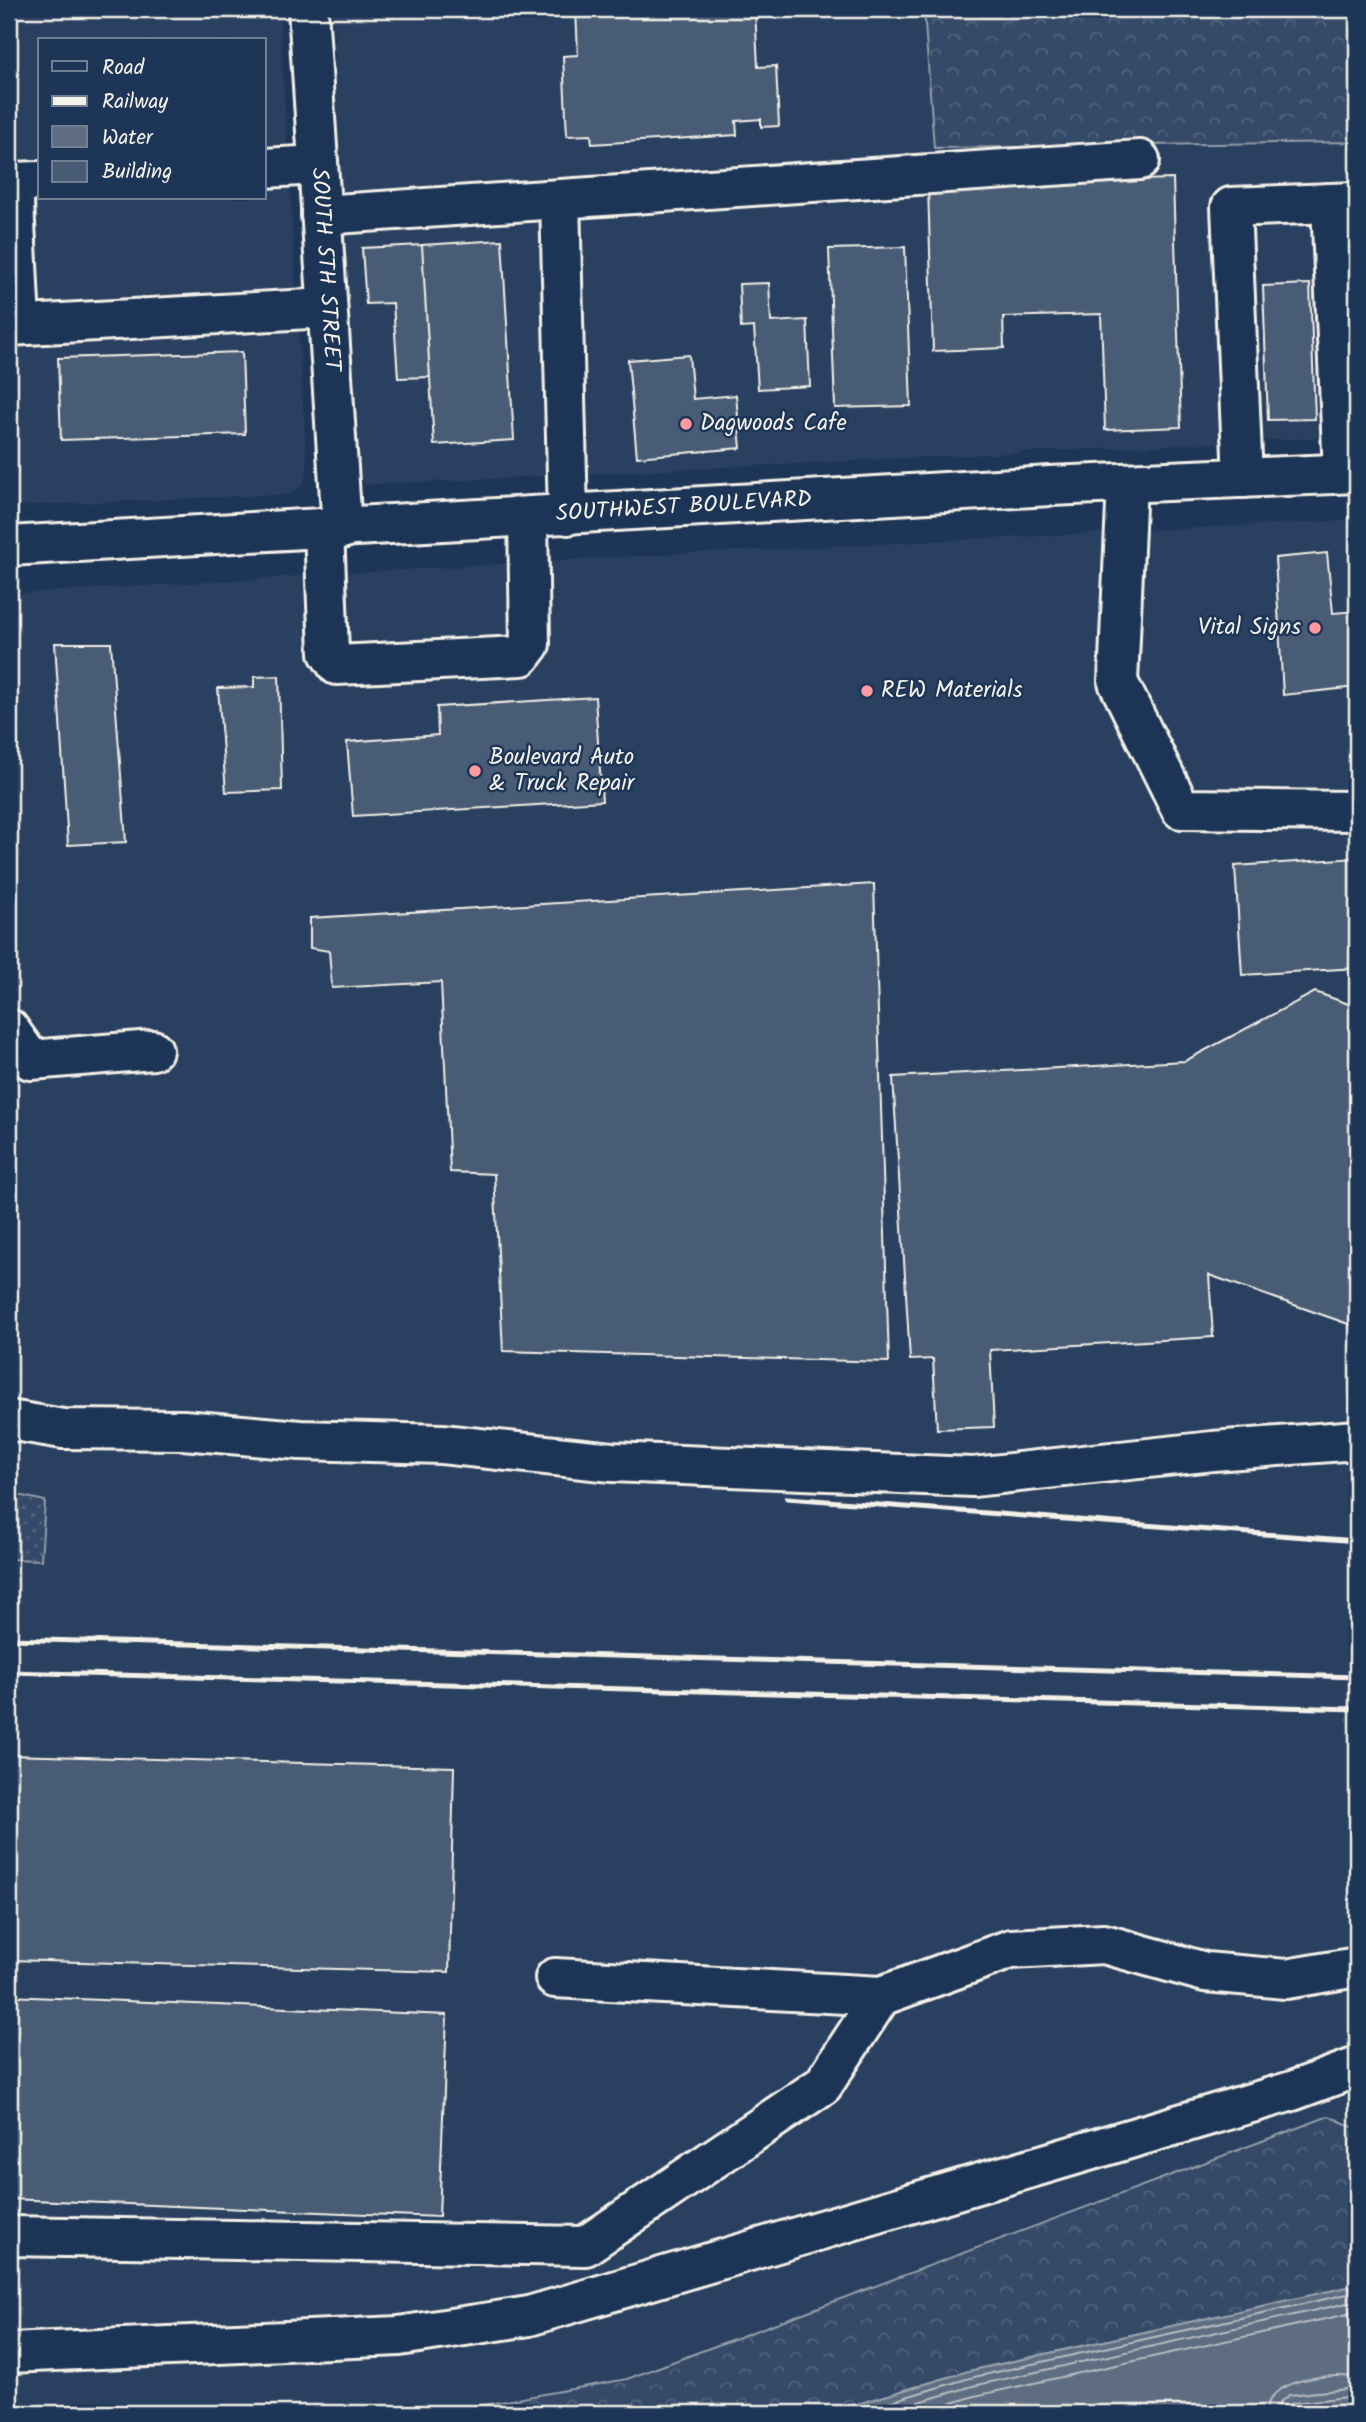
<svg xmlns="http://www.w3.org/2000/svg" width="1366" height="2422" viewBox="0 0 1366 2422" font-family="Kalam,sans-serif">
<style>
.built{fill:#2a4060;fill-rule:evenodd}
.grass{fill:url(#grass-dots);stroke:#949ea8;stroke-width:2}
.forest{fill:url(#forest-crowns);stroke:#949ea8;stroke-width:2}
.water{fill:#5e6d82;stroke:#9aa2ab;stroke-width:2}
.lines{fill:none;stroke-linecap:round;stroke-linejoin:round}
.shore{stroke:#b8bcbf;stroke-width:2}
.building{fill:#485b74;stroke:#f4f1e8;stroke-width:2}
.minor-casing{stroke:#f4f1e8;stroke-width:44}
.major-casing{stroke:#f4f1e8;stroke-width:44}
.minor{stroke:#1d3557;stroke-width:38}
.major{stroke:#1d3557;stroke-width:38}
.rail{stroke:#f4f1e8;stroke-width:5}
.poi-dot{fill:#ff9aa2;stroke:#1d3557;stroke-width:2.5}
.labels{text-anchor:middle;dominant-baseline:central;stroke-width:5;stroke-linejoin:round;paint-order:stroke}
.street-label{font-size:23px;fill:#f4f1e8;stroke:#1d3557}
.poi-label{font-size:23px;fill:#f4f1e8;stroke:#1d3557;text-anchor:start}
</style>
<defs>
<pattern id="grass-dots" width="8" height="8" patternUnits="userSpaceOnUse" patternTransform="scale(1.75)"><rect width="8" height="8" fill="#354a67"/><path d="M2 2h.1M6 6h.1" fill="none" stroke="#53657d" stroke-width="1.8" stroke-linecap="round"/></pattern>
<pattern id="forest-crowns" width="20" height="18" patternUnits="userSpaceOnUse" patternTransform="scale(1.75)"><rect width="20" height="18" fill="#354a67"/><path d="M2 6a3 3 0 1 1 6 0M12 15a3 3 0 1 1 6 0" fill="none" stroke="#53657d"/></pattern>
</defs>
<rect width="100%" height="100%" fill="#1d3557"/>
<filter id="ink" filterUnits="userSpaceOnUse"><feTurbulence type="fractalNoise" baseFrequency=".0143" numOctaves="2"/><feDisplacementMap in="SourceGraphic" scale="14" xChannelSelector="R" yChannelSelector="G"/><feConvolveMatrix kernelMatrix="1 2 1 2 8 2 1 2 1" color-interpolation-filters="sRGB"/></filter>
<g filter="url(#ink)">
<path class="built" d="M9,9H279L307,469L304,483L292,494L9,506ZM40,40H264V198H40Z
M332,9H924L934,148L1357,142V436L364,485L356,467Z
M1357,520V2129L1329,2116L627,2379L440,2413H9V1559L41,1560L45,1501L9,1493V594L597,558Z"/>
<path class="grass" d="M9,1493L45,1501L41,1560L9,1559Z
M1346,2402L1357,2403V2413H1270Z"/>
<path class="forest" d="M924,9H1357V142L934,148Z
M1329,2116L1357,2129V2285L969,2371L828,2413H440L627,2379Z"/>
<path class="water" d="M1357,2285V2403L1270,2413H828L969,2371Z"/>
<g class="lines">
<path class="shore" d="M852,2413L970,2378L1357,2292
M882,2413L973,2386L1357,2301
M919,2413L975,2396L1357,2312
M1266,2413C1268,2377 1329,2374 1357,2377
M1277,2413L1280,2402L1289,2395L1357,2388
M1286,2413L1287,2407L1293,2403L1357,2396"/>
</g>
<path class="building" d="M576,9H755L758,67L776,66L779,126L761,127V119L736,121L737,135L592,144L591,135L567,136L563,56L578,55Z
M1173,179L1181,427L1105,430L1101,314L1003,317L1004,348L933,351L928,186Z
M502,240L514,440L434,445L422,245Z
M422,245L430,377L398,378L393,303L366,304L362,248Z
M905,247L911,406L835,408L829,249Z
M769,283L771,322L807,320L810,386L758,389L754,327L741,328L739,284Z
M1310,284L1315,419L1268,420L1263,286Z
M242,352L245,434L61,440L58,358Z
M689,355L693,399L736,395L741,448L637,457L628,360Z
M1327,553L1333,613L1357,611V687L1283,695L1275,558Z
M55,643H111L126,842L68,845Z
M279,676L282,790L226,792L218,688L254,687V677Z
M595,697L602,801L353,816L347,742L438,735L437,707Z
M1357,858V968L1242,975L1235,866Z
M874,884L889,1362L503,1351L494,1174L450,1172L441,982L332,988L329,951L310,948V918Z
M1315,992L1357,1007V1327L1209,1275L1213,1337L990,1350L994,1427L937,1429L933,1359L910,1360L893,1077L1185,1061Z
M9,1755L454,1767L449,1972L9,1960Z
M9,1996L447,2015L439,2217L9,2199Z"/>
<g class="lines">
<defs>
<g id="minor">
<path id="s1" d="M308,9L342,529"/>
<path d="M264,168L318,165"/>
<path d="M560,199L568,515"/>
<path d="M321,215L1140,160"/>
<path d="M20,325L13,182L40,181"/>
<path d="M9,326L327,308"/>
<path d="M1343,473L1331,203L1355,202"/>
<path d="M1243,478L1231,207L1331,203"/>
<path d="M1127,483L1118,682L1181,809L1357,811"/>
<path d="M324,530L329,653L337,665L521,656L530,644L528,517"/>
<path d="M9,1029L31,1060L153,1050"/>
<path d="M9,1420L63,1429L183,1430L300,1440L442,1444L612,1462L973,1477L1213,1451L1357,1440"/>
<path d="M555,1978L881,1996L1011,1949L1104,1944L1205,1972L1286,1979L1357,1967"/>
<path d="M9,2236L585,2246L823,2085L881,1996"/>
<path d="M9,2353L399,2336L529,2316L1292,2091L1357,2067"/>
</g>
<g id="major">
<path id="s2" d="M9,546L1050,486L1357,473"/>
</g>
</defs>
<use href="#minor" class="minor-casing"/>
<use href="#major" class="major-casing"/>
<use href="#minor" class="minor"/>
<use href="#major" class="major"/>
<path class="rail" d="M787,1498L1357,1541
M9,1639L1357,1677
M9,1672L1357,1709"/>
</g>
</g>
<g class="poi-dot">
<circle cx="686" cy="424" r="7"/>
<circle cx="1315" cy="628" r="7"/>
<circle cx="867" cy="691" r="7"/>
<circle cx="475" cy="771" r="7"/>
</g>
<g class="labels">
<g class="street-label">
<text stroke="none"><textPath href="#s1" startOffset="261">SOUTH 5TH STREET</textPath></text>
<text stroke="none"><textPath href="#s2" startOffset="676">SOUTHWEST BOULEVARD</textPath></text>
</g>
<g class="poi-label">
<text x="700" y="424">Dagwoods Cafe</text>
<text x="1301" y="628" text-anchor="end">Vital Signs</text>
<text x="881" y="691">REW Materials</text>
<text x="489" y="758">Boulevard Auto<tspan x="489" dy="26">&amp; Truck Repair</tspan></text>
</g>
</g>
<rect width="1366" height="2422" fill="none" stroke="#1d3557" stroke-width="35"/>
<rect x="18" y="18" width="1331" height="2387" fill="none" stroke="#f4f1e8" stroke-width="2.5" filter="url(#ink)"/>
<rect x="38" y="38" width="228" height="161" fill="#1d3557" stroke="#738091" stroke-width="2"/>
<rect x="52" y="61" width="35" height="10" fill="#1d3557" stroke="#738091" stroke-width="2"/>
<text x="102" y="74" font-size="21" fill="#f4f1e8">Road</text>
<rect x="52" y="96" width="35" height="10" fill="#f4f1e8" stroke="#738091" stroke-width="2"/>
<text x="102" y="108" font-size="21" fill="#f4f1e8">Railway</text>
<rect x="52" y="126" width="35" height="21" fill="#5e6d82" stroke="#738091" stroke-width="2"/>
<text x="102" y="144" font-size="21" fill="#f4f1e8">Water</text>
<rect x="52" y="161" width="35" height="21" fill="#485b74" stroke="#738091" stroke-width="2"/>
<text x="102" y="178" font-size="21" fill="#f4f1e8">Building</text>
</svg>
